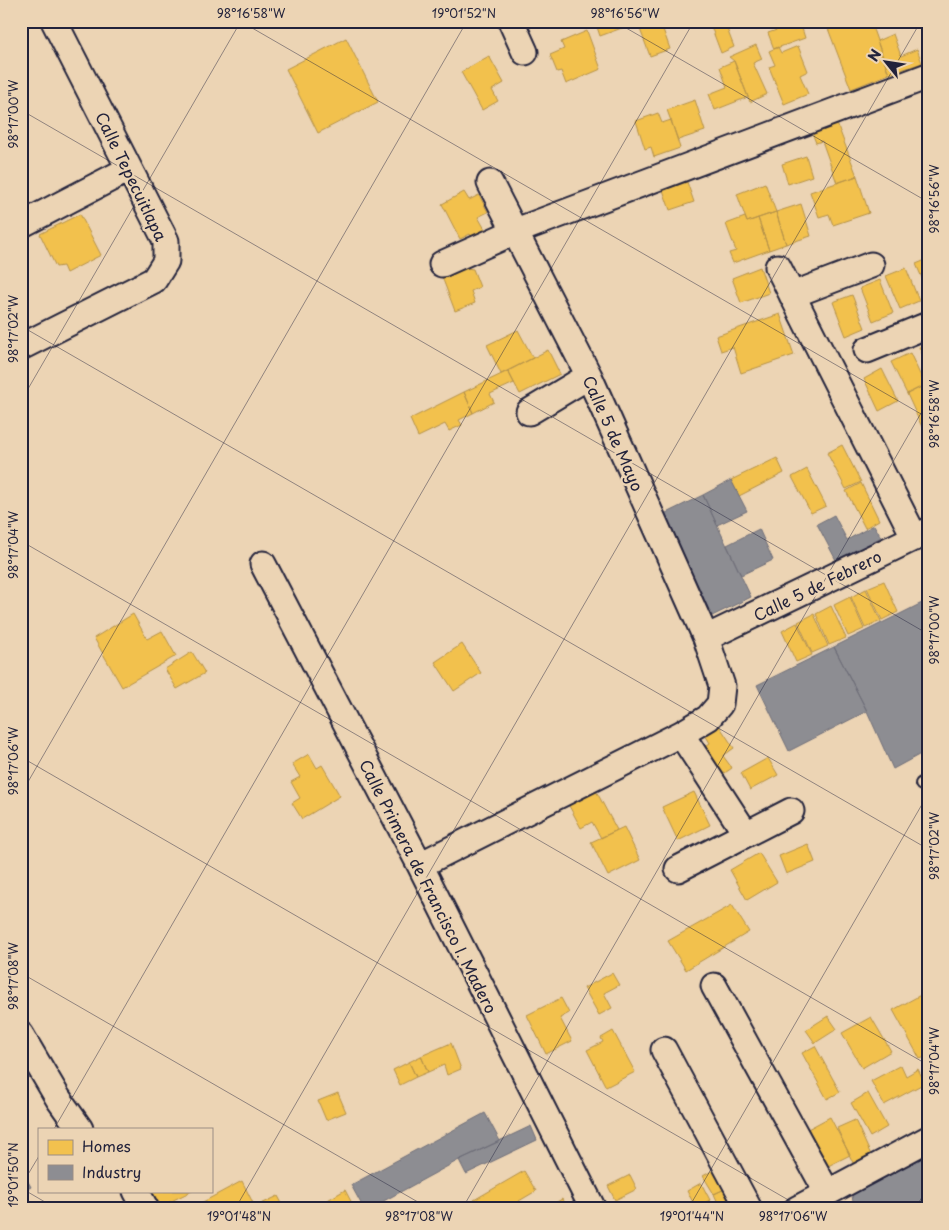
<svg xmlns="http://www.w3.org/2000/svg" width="949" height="1230" viewBox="0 0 949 1230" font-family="'Playpen Sans',sans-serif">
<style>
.homes{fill:#f2c14e;stroke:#b49148}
.industry{fill:#8d8d92;stroke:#6d6d78}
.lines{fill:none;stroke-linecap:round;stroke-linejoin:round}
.lane-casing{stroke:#22223b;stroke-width:16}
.street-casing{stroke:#22223b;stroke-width:29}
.lane{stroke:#ecd4b4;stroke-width:12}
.street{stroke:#ecd4b4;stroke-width:25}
.ticks{fill:none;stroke:#22223b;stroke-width:1;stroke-opacity:0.45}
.labels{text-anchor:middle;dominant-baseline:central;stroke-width:5;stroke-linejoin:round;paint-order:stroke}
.street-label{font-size:16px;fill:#22223b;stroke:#ecd4b4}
.neatline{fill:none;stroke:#22223b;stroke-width:2}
.ticks-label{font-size:12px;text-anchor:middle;fill:#22223b}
</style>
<rect width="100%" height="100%" fill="#ecd4b4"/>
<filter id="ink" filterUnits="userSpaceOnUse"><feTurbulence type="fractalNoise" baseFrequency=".02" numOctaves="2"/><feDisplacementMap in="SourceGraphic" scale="10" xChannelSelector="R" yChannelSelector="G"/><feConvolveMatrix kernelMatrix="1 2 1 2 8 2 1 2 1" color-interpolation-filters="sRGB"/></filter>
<g filter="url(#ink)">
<path class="homes" d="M595,21H628L630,25L600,36Z
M637,21H660L670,49L650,56Z
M709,21H724L734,47L721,53Z
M838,21H870L889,74L851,89L827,26Z
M800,22L805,38L774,49L768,33Z
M587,31L601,69L566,84L561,71L557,72L550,55L564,49L561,42Z
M893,34L901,56L917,49L922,63L889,74L877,41Z
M346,38L378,102L318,133L286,69Z
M756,45L762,59L753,63L767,94L750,102L734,61L729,57Z
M798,46L808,71L800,75L808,94L784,104L769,67L775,65L769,51L778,47L781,53Z
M489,56L504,83L492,90L498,101L482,110L461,72Z
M734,61L748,97L715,110L709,94L727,87L720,67Z
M695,100L705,131L678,140L667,110Z
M658,113L662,123L671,120L680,148L654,157L651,147L645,149L636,121Z
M836,121L857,176L837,183L822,141L816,143L811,130Z
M806,156L812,176L788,184L782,164Z
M857,176L869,213L833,225L829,214L819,217L810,192Z
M687,182L694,202L670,210L663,190Z
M765,183L776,212L747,222L737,194Z
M464,192L469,200L479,195L488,212L478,217L486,231L472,239L470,234L460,239L442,204Z
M801,204L811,236L786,244L776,212Z
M776,212L786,244L769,250L758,218Z
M80,214L101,255L66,273L63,266L56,267L40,234Z
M745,217L747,222L758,218L769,250L733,263L729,253L736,251L726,224Z
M928,259V292L916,264Z
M760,267L769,293L741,303L732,278Z
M466,268L473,269L480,287L471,291L475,303L455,311L442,277Z
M906,268L919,301L900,309L886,276Z
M880,280L893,313L873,321L860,288Z
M852,295L865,328L846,336L833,302Z
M780,314L794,355L741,373L733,347L721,351L716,336Z
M518,330L533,358L501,374L487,345Z
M928,343V366L919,347Z
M548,350L560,374L520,394L508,371Z
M910,353L925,385L907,394L891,362Z
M882,369L898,401L879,411L864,379Z
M508,371L514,383L490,394L494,402L473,413L464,392Z
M925,385L928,390V424L922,427L907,394Z
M464,392L473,413L459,420L462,425L449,431L445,424L418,437L410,419Z
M842,445L861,482L846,489L827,453Z
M777,458L784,473L739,496L731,480Z
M807,469L826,506L811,513L792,477Z
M861,483L879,520L865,528L846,491Z
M884,581L898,612L882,620L867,588Z
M866,589L881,621L865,628L851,597Z
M850,597L864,629L848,636L834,605Z
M831,606L846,638L829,645L816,614Z
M133,614L147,639L162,631L176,656L122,687L94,638Z
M814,614L828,646L812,653L798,622Z
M797,623L812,655L796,662L782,631Z
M462,644L481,673L454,691L435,662Z
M192,652L205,673L177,689L165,669Z
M718,724L734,748L723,756L732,768L719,777L700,750L710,743L704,733Z
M309,754L317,768L322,765L340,796L302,819L292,803L300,798L291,782L300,777L292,764Z
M768,758L778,775L750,790L741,773Z
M594,787L617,830L601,838L592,822L581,828L567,802Z
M694,792L710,825L678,841L662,807Z
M624,827L640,860L608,876L591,842Z
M808,844L815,862L786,874L779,856Z
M759,853L777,882L747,900L730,870Z
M732,905L749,932L686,970L668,941Z
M612,973L619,985L604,993L612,1008L599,1015L584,988Z
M928,991V1056L920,1059L893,1010Z
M561,998L569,1013L560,1018L572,1041L546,1054L527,1015Z
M828,1016L837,1029L815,1043L806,1030Z
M871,1017L891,1051L862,1068L842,1033Z
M613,1031L635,1072L606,1087L587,1050L603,1042L601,1038Z
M451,1043L461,1069L447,1075L444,1065L428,1072L421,1056Z
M815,1046L840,1092L827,1099L802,1053Z
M421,1056L428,1072L416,1077L409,1062Z
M409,1062L416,1077L400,1085L393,1070Z
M901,1065L906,1076L918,1069L925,1083L884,1105L871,1081Z
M338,1093L346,1112L326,1120L318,1101Z
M868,1093L887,1127L870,1137L851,1103Z
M830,1117L850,1155L826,1167L806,1130Z
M855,1120L871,1155L853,1163L837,1128Z
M717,1168L727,1188L714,1194L703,1176Z
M524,1171L536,1191L519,1201L523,1209H478L474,1200Z
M630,1175L637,1189L615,1200L608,1186Z
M242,1181L255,1207L252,1209H205L201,1203Z
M701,1183L710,1200L696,1208L687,1191Z
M727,1188L737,1209H727L724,1202L719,1205L714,1194Z
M345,1190L355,1209H312Z
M149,1191H192L157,1208Z
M278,1196L285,1209H252L255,1207Z
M562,1199L567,1209H545Z
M710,1200L714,1209H697L696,1208Z
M379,1203L383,1209H369Z"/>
<path class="industry" d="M731,480L747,511L717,525L703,495Z
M703,495L751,597L712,616L664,514Z
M834,515L847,540L874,525L881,537L837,562L817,524Z
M759,529L773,560L741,575L727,545Z
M928,600V750L893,769L867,711L834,647Z
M834,647L867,711L789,751L757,685Z
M485,1113L500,1141L459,1160L369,1209H364L351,1185Z
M531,1126L537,1140L466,1174L459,1160Z
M928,1155V1209H854L852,1195Z
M21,1169L31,1187L21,1192Z"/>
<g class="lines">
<defs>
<path id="lane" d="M922,784L928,781"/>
<path id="street" d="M511,21L525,52
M21,225L129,169
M442,264L516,231L928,76
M778,267L915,538
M792,295L871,265
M21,347L154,280L166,261V241L54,21
M867,350L928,325
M529,412L589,376
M263,564L420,865L593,1209
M706,638L928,531
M681,734L746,834
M420,865L681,734L708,718L720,704L722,686L706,638L589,376L490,183
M678,869L791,811
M714,986L827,1192
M21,1035L58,1098L80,1129
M664,1050L749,1209
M136,1191L146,1209
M797,1209L928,1139"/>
</defs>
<use href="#lane" class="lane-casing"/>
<use href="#street" class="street-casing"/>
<use href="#lane" class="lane"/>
<use href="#street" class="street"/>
</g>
</g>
<path class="ticks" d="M240,21L928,418M614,21L928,202M21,110L928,634M21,326L928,849M21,401L241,21M21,541L928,1065M21,757L804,1209M21,794L467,21M21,973L430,1209M54,1129L694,21M21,1186L39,1156M21,1188L57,1209M235,1209L921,21M462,1209L928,401M688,1209L928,794M915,1209L928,1187"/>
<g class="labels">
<g class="street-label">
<text transform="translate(132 176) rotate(64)">Calle Tepecuitlapa</text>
<text transform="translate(614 433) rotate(66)">Calle 5 de Mayo</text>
<text transform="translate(817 585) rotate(-26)">Calle 5 de Febrero</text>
<text transform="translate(429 886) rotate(63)">Calle Primera de Francisco I. Madero</text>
</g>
</g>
<rect width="949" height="1230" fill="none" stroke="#ecd4b4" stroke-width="55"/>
<rect x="38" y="1128" width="175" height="65" fill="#ecd4b4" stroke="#9b8d84"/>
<rect x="48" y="1140" width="25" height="15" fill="#f2c14e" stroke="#9b8d84"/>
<text x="82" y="1152" font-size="15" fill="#22223b">Homes</text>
<rect x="48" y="1165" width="25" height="15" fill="#8d8d92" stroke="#9b8d84"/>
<text x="82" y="1178" font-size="15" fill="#22223b">Industry</text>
<g transform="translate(886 62) rotate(300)" stroke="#ecd4b4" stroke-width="4" paint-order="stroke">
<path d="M0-4L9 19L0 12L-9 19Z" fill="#22223b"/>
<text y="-8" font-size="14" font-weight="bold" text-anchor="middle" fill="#22223b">N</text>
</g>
<rect x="28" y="28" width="894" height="1174" class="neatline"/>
<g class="ticks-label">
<text x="251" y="18">98°16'58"W</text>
<text x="464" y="18">19°01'52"N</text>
<text x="625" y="18">98°16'56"W</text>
<text transform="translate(14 114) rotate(-90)" y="4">98°17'00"W</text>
<text transform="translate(935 199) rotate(-90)" y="4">98°16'56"W</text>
<text transform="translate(14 329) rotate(-90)" y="4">98°17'02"W</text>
<text transform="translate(935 414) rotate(-90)" y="4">98°16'58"W</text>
<text transform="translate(14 545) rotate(-90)" y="4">98°17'04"W</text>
<text transform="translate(935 630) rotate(-90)" y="4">98°17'00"W</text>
<text transform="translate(14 761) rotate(-90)" y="4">98°17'06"W</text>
<text transform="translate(935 846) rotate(-90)" y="4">98°17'02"W</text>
<text transform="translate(14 976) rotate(-90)" y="4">98°17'08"W</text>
<text transform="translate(935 1061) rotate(-90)" y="4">98°17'04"W</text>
<text transform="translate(14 1175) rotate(-90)" y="4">19°01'50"N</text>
<text x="239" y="1221">19°01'48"N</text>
<text x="419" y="1221">98°17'08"W</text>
<text x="692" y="1221">19°01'44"N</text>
<text x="793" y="1221">98°17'06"W</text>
</g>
</svg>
